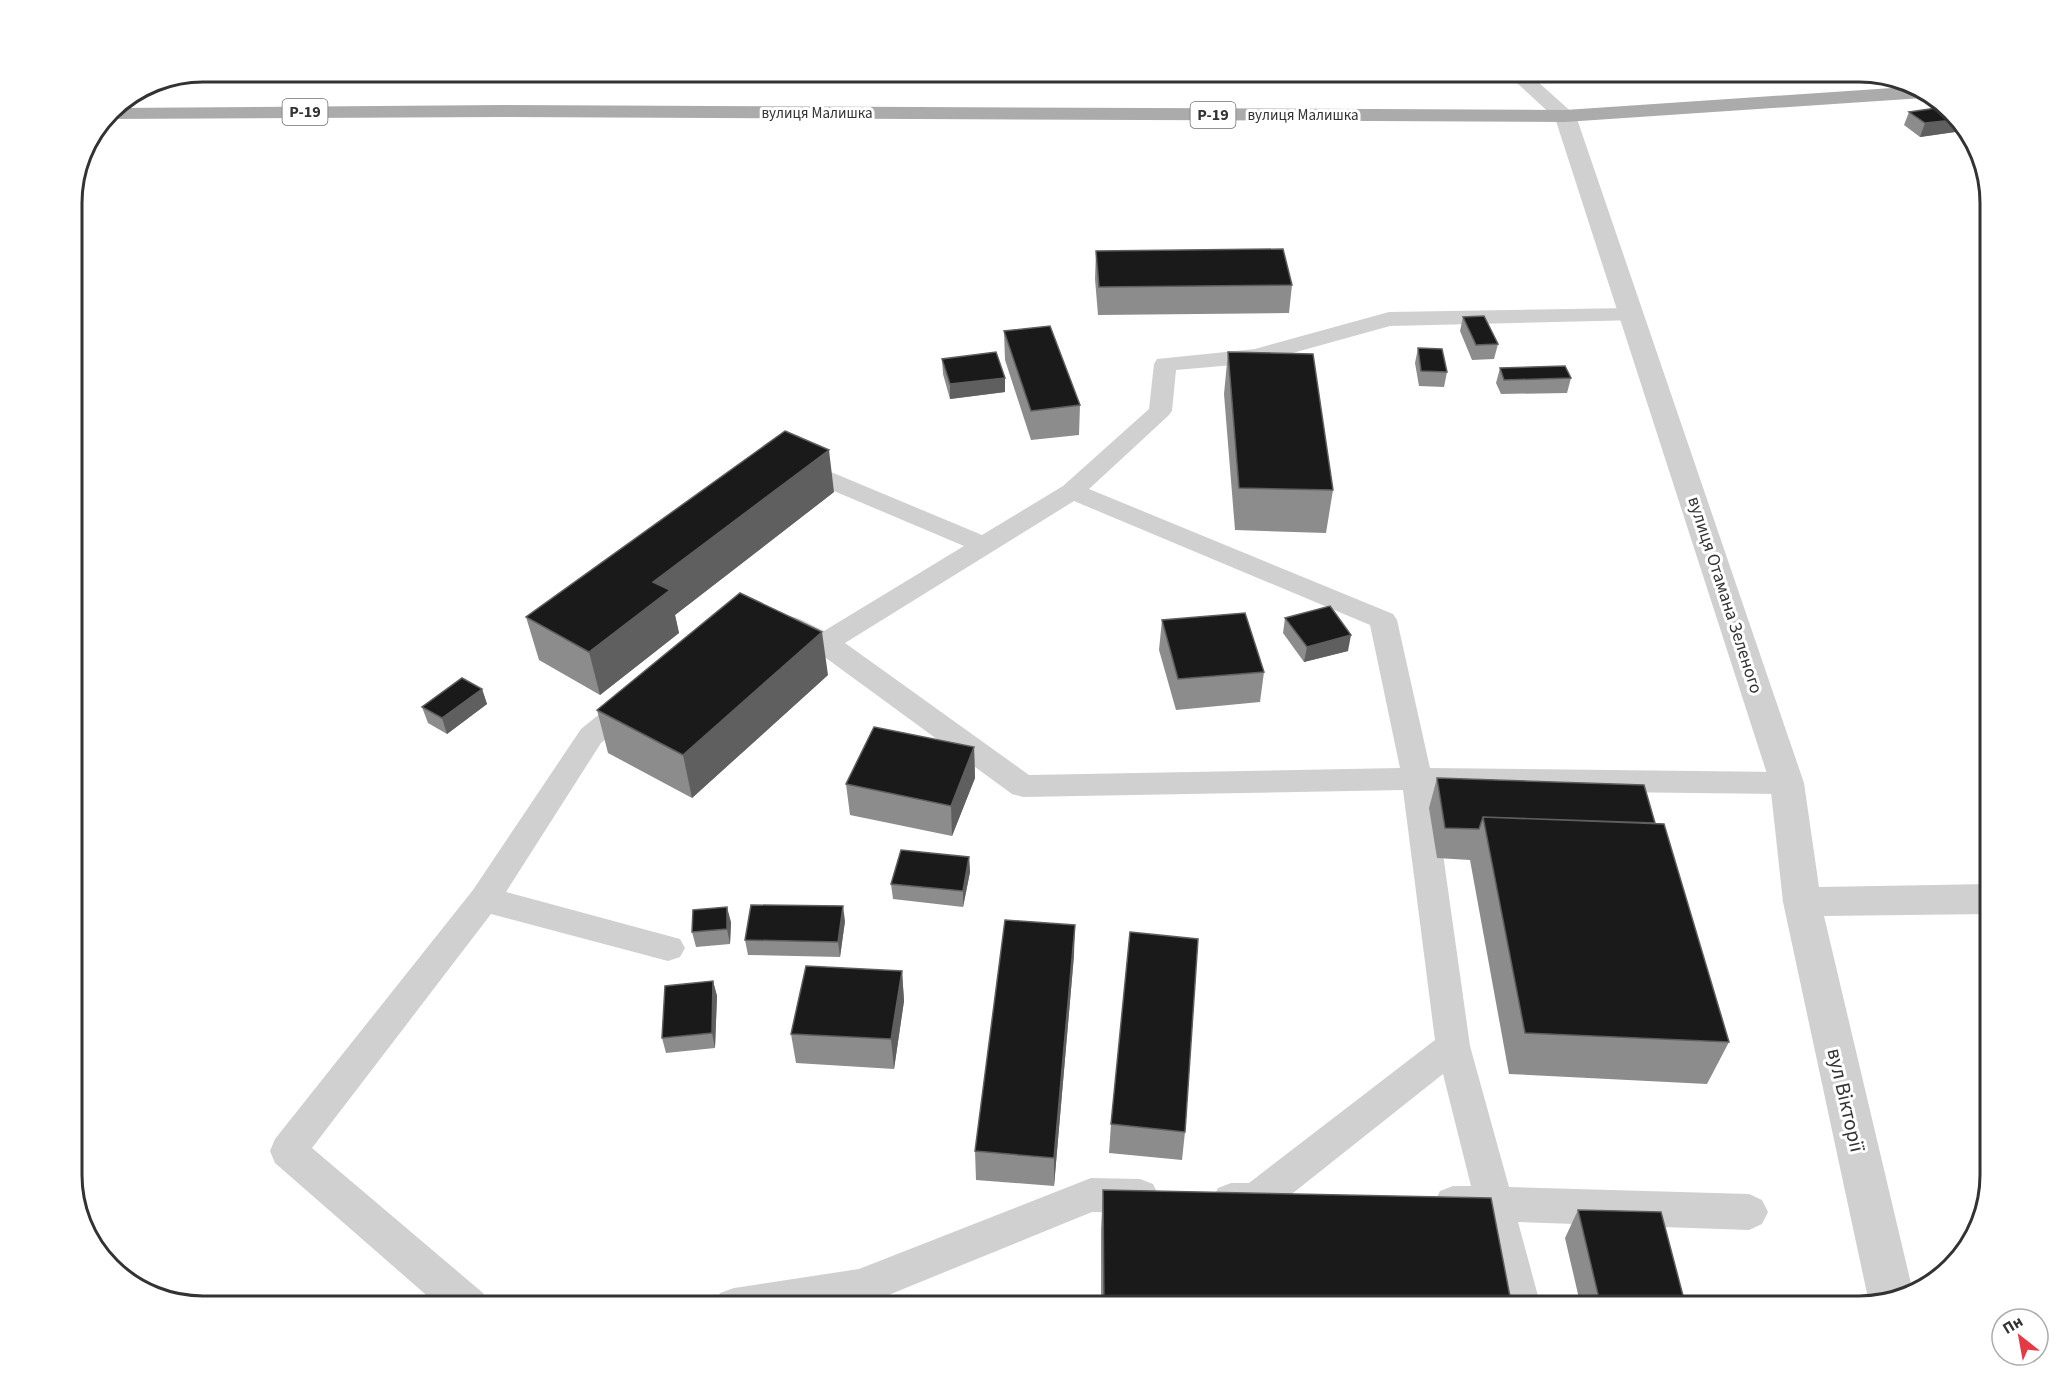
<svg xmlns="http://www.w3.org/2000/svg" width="2062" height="1379" viewBox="0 0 2062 1379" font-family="'Source Sans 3',sans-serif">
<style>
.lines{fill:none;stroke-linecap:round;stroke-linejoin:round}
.service{fill:#d0d0d0;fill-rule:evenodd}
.minor{fill:#d0d0d0;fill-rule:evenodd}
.primary{fill:#ababab;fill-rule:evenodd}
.wall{fill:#8c8c8c}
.shaded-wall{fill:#5f5f5f}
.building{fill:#1a1a1a;stroke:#5f5f5f;stroke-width:1.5}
.labels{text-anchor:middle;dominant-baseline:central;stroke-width:6;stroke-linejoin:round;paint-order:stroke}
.far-street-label{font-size:15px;fill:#333;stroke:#fff}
.shield{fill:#fff;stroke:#707070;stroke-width:1.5}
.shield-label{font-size:16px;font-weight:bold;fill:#333}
.street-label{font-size:18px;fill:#333;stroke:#fff}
.near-street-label{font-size:21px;fill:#333;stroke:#fff}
.rim{fill:none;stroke:#333;stroke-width:3}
</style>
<rect width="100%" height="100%" fill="#fff"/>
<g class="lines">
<path class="service" d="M1631,308L1639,310L1642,315L1639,320L1390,326L1256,363L1176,370L1172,411L1168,416L1089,489L1393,614L1397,620L1430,768L1787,772L1798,775L1802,783L1798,791L1787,794L1434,790L1470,1046L1509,1187L1749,1194L1762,1200L1768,1212L1762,1224L1749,1230L1518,1222L1541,1307H1501L1480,1221L1453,1220L1440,1215L1434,1203L1440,1191L1453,1186H1471L1443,1074L1269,1212C1252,1219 1235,1219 1218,1212L1212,1200L1218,1188L1231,1183H1249L1435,1040L1403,790L1023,797L1012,794L815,650L780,631L776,625L780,619L790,616L800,619L824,631L964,546L789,472L786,467L789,462L798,460L807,462L982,535L1063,486L1149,409L1154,364L1157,359L1255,349L1389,312ZM1074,501L1370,625L1400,768L1029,775L845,643Z
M633,692L643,695L647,702L643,709L601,743L506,892L680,939L685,948L680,957L668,961L491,914L312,1148L483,1293L489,1307H440L275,1163L270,1151L275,1139L473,890L581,729L623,695Z
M1091,1178L1140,1179L1153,1184L1159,1196L1153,1208L1140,1213L1092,1212L859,1307H714L720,1293L734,1288L859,1269Z"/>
<path class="minor" d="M1505,72H1527L1576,116L1804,783L1819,887L1990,884V914L1824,916L1913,1292L1871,1304L1868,1298L1783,902L1770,783L1555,118Z"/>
<path class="primary" d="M1907,87L1932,95L1923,98L1565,122L502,117L105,119L115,108L502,105L1565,110Z"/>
</g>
<path class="wall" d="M1943,107L1959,123L1955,132L1920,137L1904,125L1909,112Z
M1096,251L1292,285L1289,313L1098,315L1095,279Z
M1463,317L1498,344L1494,359L1472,360L1460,331Z
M1004,331L1080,405L1079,435L1031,440L1005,360Z
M1418,348L1447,372L1444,387L1419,386L1415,363Z
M1228,352L1333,490L1326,533L1235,530L1224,394Z
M942,359L1005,392L950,399L943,374Z
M1500,368L1571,378L1567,393L1501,394L1496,383Z
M834,492L675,615L679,633L600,695L539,660L526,617Z
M1285,618L1348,651L1304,662L1283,633Z
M1162,620L1264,672L1260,702L1176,710L1159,650Z
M828,675L692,798L608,753L597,710Z
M482,689L487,704L447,734L428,723L422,707Z
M974,747L975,778L952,836L850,815L846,784Z
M1437,778L1655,823L1729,1042L1707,1084L1509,1074L1470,860L1437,858L1429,808Z
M969,857L970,872L963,907L893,899L891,884Z
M845,921L840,957L748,955L745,940Z
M731,922L730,944L696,947L692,932Z
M1074,955L1054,1186L976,1180L975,1151Z
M902,971L904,1001L894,1069L796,1063L791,1034Z
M713,981L717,996L715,1048L666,1053L662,1038Z
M1111,1124L1185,1132L1182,1160L1109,1153Z
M1103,1190L1512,1307H1101V1230Z
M1578,1210L1686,1307H1581L1565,1238Z"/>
<path class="shaded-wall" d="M1955,120L1959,123L1955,132L1920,137L1925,123Z
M1005,378V392L950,399V384Z
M829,450L834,492L675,615L679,633L600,695L589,652L653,582Z
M822,632L828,675L692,798L683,755Z
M1351,635L1348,651L1304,662L1307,647Z
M482,689L487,704L447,734L442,718Z
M974,747L975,778L952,836L951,806Z
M969,857L970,872L963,907V891Z
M843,906L845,921L840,957L838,942Z
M727,907L731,922L730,944L727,929Z
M1075,925L1074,955L1054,1186V1158Z
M902,971L904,1001L894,1069L891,1039Z
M713,981L717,996L715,1048L712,1033Z
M72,1064L77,1070L72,1078Z"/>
<path class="building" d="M1943,107L1955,120L1925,123L1909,112Z
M1283,249L1292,285L1099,287L1096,251Z
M1484,316L1498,344L1476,345L1463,317Z
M1050,326L1080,405L1031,411L1004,331Z
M1418,348L1442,349L1447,372L1421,371Z
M996,352L1005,378L950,384L942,359Z
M1228,352L1313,354L1333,490L1239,488Z
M1565,366L1571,378L1504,380L1500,368Z
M785,431L829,450L653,582L670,590L589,652L526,617Z
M740,593L822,632L683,755L597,710Z
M1330,606L1351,635L1307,647L1285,618Z
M1245,613L1264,672L1178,679L1162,620Z
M462,678L482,689L442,718L422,707Z
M874,727L974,747L951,806L846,784Z
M1437,778L1644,785L1655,823L1483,817L1479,829L1445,828Z
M1483,817L1664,824L1729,1042L1525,1033Z
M901,850L969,857L963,891L891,884Z
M751,905L843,906L838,942L745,940Z
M727,907V929L692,932L693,910Z
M1005,920L1075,925L1054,1158L975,1151Z
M1130,932L1198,939L1185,1132L1111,1124Z
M806,966L902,971L891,1039L791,1034Z
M713,981L712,1033L662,1038L665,986Z
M1103,1190L1491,1198L1512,1307H1104Z
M1578,1210L1661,1212L1686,1307H1601Z"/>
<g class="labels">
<g class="far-street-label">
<text x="817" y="113">вулиця Малишка</text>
<text x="1303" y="115">вулиця Малишка</text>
</g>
<g class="shield">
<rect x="282.5" y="99" width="45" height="26" rx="4.5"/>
<rect x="1190.5" y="102" width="45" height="26" rx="4.5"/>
</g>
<g class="shield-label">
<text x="305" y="112">Р-19</text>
<text x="1213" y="115">Р-19</text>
</g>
<g class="street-label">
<text transform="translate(1725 595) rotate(72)">вулиця Отамана Зеленого</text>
</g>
<g class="near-street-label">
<text transform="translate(1846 1100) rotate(77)">вул Вікторії</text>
</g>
</g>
<path d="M0 0H2062V1379H0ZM203 82H1859A121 121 0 0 1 1980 203V1175A121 121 0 0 1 1859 1296H203A121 121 0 0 1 82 1175V203A121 121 0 0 1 203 82Z" fill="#fff" fill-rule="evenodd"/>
<path class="rim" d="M203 82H1859A121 121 0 0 1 1980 203V1175A121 121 0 0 1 1859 1296H203A121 121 0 0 1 82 1175V203A121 121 0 0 1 203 82Z"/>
<g transform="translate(2020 1337) rotate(329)"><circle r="28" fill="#ffffff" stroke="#adadad" stroke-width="1.5"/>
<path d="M0-4.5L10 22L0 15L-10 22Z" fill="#e63946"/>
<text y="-9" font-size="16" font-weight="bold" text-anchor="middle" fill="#333333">Пн</text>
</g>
</svg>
